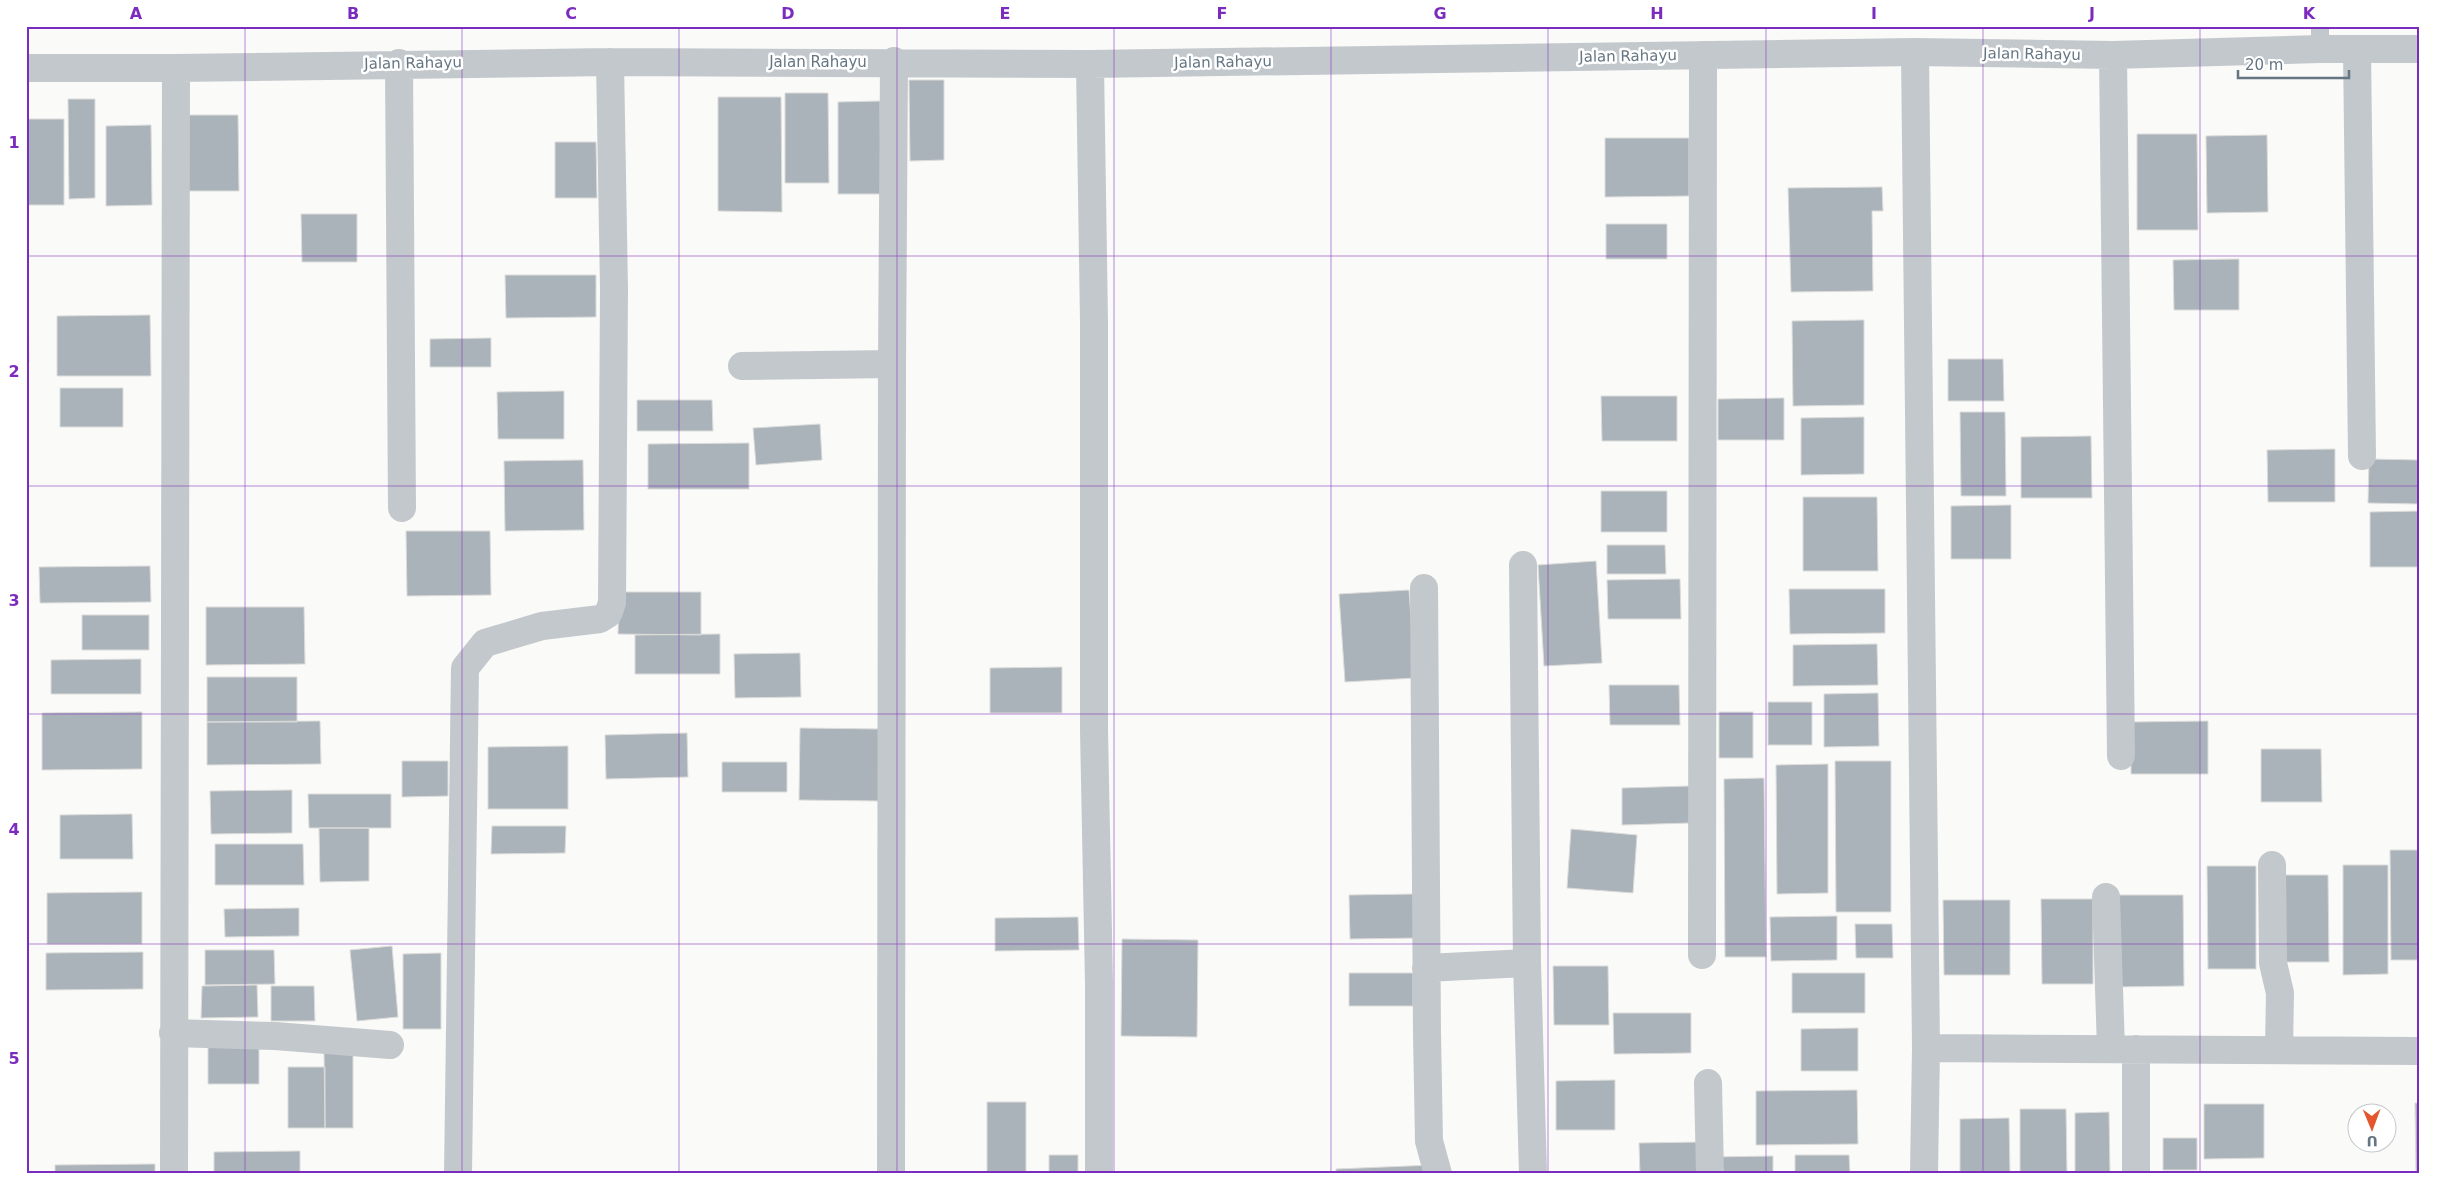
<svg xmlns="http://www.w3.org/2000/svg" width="2445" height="1200" viewBox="0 0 2445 1200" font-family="'DejaVu Sans',sans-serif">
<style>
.building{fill:#aab3b9;stroke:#dcdcda}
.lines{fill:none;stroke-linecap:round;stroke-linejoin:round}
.lane{stroke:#c3c8cc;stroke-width:18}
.street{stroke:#c3c8cc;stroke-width:28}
.grid{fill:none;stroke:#7b2cbf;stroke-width:1;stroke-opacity:0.55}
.labels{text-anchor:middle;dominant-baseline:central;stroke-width:5;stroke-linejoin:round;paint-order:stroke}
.street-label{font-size:15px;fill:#657683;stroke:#fff}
.neatline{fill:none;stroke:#7b2cbf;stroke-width:2}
.grid-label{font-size:16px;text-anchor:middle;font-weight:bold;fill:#7b2cbf}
</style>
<rect width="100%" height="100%" fill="#fafaf8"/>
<path class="building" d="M909,80H944V160L910,161Z
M785,93H828L829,183H785Z
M718,97H781L782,212L718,211Z
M68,99H95V198L69,199Z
M880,101L881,194H838V102Z
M186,115H238L239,191H186Z
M26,119H64V205H26Z
M151,125L152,205L106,206V126Z
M2137,134H2197L2198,230H2137Z
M2267,135L2268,212L2207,213L2206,136Z
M1605,138H1689V196L1605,197Z
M555,142H596L597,198H555Z
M1882,187L1883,211H1872L1873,291L1791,292L1788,188Z
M301,214H357V262H302Z
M1606,224H1667V259H1606Z
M2239,259V310H2174L2173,260Z
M505,275H596V317L506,318Z
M26,307H28L29,362H26Z
M150,315L151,376H57V316Z
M1864,320V405L1793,406L1792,321Z
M491,338V367H430V339Z
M1948,359H2003L2004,401H1948Z
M60,388H123V427H60Z
M564,391V439H498L497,392Z
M1601,396H1677V441H1602Z
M1784,398V440H1718V399Z
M637,400H712L713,431H637Z
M1960,412H2005L2006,496H1961Z
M1864,417V474L1801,475V418Z
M820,424L822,460L756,465L753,428Z
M2091,436L2092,498H2021V437Z
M749,443V489H648V444Z
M2335,449V502H2268L2267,450Z
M2369,459L2419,460V504L2368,503Z
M583,460L584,530L505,531L504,461Z
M1601,491H1667V532H1601Z
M1803,497H1877L1878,571H1803Z
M2011,505V559H1951V506Z
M2419,511V567H2370V512Z
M406,531H490L491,595L407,596Z
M1607,545H1665L1666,574H1607Z
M1596,561L1602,663L1544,666L1538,565Z
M150,566L151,602L40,603L39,567Z
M1680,579L1681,619H1608L1607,580Z
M1789,589H1885V633L1790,634Z
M1409,590L1415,678L1345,682L1339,594Z
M619,592H701V635L618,634Z
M206,607H304L305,664L206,665Z
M82,615H149V650H82Z
M720,634V674H635V635Z
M1877,644L1878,685L1793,686V645Z
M800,653L801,697L735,698L734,654Z
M141,659V694H51V660Z
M1062,667V713H990V668Z
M207,677H297V722H207Z
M1609,685H1679L1680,725H1610Z
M1878,693L1879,746L1824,747V694Z
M1768,702H1812V745H1768Z
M142,712V769L42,770V713Z
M1719,712H1753V758H1719Z
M320,721L321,764L207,765V722Z
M2208,721V774H2131V722Z
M800,728L880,729L879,801L799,800Z
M687,733L688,777L606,779L605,735Z
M568,746V809H488V747Z
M2261,749H2321L2322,802H2261Z
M402,761H448V796L402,797Z
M1835,761H1891V912H1836Z
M722,762H787V792H722Z
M1828,764V893L1777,894L1776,765Z
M1764,778L1766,957H1725L1724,779Z
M1690,786V823L1622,825V788Z
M292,790V833L211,834L210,791Z
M308,794H391V828H309Z
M132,814L133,859H60V815Z
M492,826H566L565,853L491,854Z
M319,828H369V881L320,882Z
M1571,829L1637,835L1633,893L1567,888Z
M215,844H303L304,885H215Z
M2390,850H2419V960H2391Z
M2343,865H2388V974L2343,975Z
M2207,866H2256V969H2208Z
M2282,875H2328L2329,962H2283Z
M142,892V944H47V893Z
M1416,894L1417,938L1350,939L1349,895Z
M2112,895H2183L2184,986L2113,987Z
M2041,899H2093V984H2042Z
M1943,900H2010V975H1944Z
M299,908V936L225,937L224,909Z
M1837,916V960L1771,961L1770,917Z
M1078,917L1079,950L995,951V918Z
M1855,924H1892L1893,958H1856Z
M1122,939L1198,940L1197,1037L1121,1036Z
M392,946L398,1017L357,1021L350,950Z
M205,950H274L275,984L205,985Z
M143,952V989L46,990V953Z
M441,953V1029H403V954Z
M1553,966H1608L1609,1025H1554Z
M1349,973H1413V1006H1349Z
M1792,973H1865V1013H1792Z
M257,985L258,1017L201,1018L202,986Z
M271,986H314L315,1021H271Z
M1613,1013H1691V1053L1614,1054Z
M1858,1028V1071H1801V1029Z
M259,1044V1084H208V1045Z
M353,1051V1128H325L324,1052Z
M288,1067H325V1128H288Z
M1615,1080V1130H1556V1081Z
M1857,1090L1858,1144L1756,1145V1091Z
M987,1102H1026V1174H987Z
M2415,1103H2419V1174H2416Z
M2204,1104H2264V1158L2204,1159Z
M2020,1109H2066L2067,1174H2020Z
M2109,1112L2110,1174H2075V1113Z
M2009,1118L2010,1174H1960V1119Z
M2163,1138H2197V1170H2163Z
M1702,1142L1703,1174H1640L1639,1143Z
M300,1151V1174H214V1152Z
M1049,1155H1078V1174H1049Z
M1795,1155H1849L1850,1174H1795Z
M1773,1156V1174H1712V1157Z
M155,1164V1174H55V1165Z
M1433,1165L1434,1174H1336V1169Z"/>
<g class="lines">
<path class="lane" d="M2320,26V49"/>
<path class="street" d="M2357,49L2362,456
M1915,52L1926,1048L1924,1174
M2113,55L2121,756
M399,63L402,508
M1090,64L1094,322V730L1099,983V1174
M26,68H176L610,62L1090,64L1915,52L2113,55L2320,49H2419
M742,366L892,364L894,61
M1523,565L1527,963L1533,1174
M1424,588L1427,1033L1429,1141L1438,1174
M2272,865L2273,963L2280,993L2279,1050
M2106,897L2111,1049
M1702,955L1703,55
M1426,968L1527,963
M173,1033L275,1036L390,1045
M1926,1048L2419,1051
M1708,1083L1710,1174
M174,1174L176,68
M458,1174L465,668L485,643L542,626L600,619L608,614L612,603L614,289L610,62
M891,1174L892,364
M2136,1174V1049"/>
</g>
<path class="grid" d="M245,26V1174M462,26V1174M679,26V1174M897,26V1174M1114,26V1174M1331,26V1174M1548,26V1174M1766,26V1174M1983,26V1174M2200,26V1174M26,256H2419M26,486H2419M26,714H2419M26,944H2419"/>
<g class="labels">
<g class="street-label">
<text transform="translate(2032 54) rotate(1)">Jalan Rahayu</text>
<text transform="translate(1628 56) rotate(-1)">Jalan Rahayu</text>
<text x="818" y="62">Jalan Rahayu</text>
<text transform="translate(1223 62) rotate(-1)">Jalan Rahayu</text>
<text transform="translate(413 63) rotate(-1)">Jalan Rahayu</text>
</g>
</g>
<rect width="2445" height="1200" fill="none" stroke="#ffffff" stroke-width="55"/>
<g transform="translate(2372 1128) rotate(179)"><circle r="24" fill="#ffffff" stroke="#c1c8cd"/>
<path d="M0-4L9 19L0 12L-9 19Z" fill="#e4572e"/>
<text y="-8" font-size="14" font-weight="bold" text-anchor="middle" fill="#657683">U</text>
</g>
<path d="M2238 70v8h111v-8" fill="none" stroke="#657683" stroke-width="2.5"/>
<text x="2245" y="70" font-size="15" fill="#657683" stroke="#ffffff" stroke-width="4" paint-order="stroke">20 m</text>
<rect x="28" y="28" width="2390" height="1144" class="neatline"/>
<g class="grid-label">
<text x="136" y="19">A</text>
<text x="353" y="19">B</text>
<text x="571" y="19">C</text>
<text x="788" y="19">D</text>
<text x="1005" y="19">E</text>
<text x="1222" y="19">F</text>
<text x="1440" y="19">G</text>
<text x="1657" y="19">H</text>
<text x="1874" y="19">I</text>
<text x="2092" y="19">J</text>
<text x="2309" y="19">K</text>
<text x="14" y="148">1</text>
<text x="14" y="377">2</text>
<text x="14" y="606">3</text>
<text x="14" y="835">4</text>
<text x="14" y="1064">5</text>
</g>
</svg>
